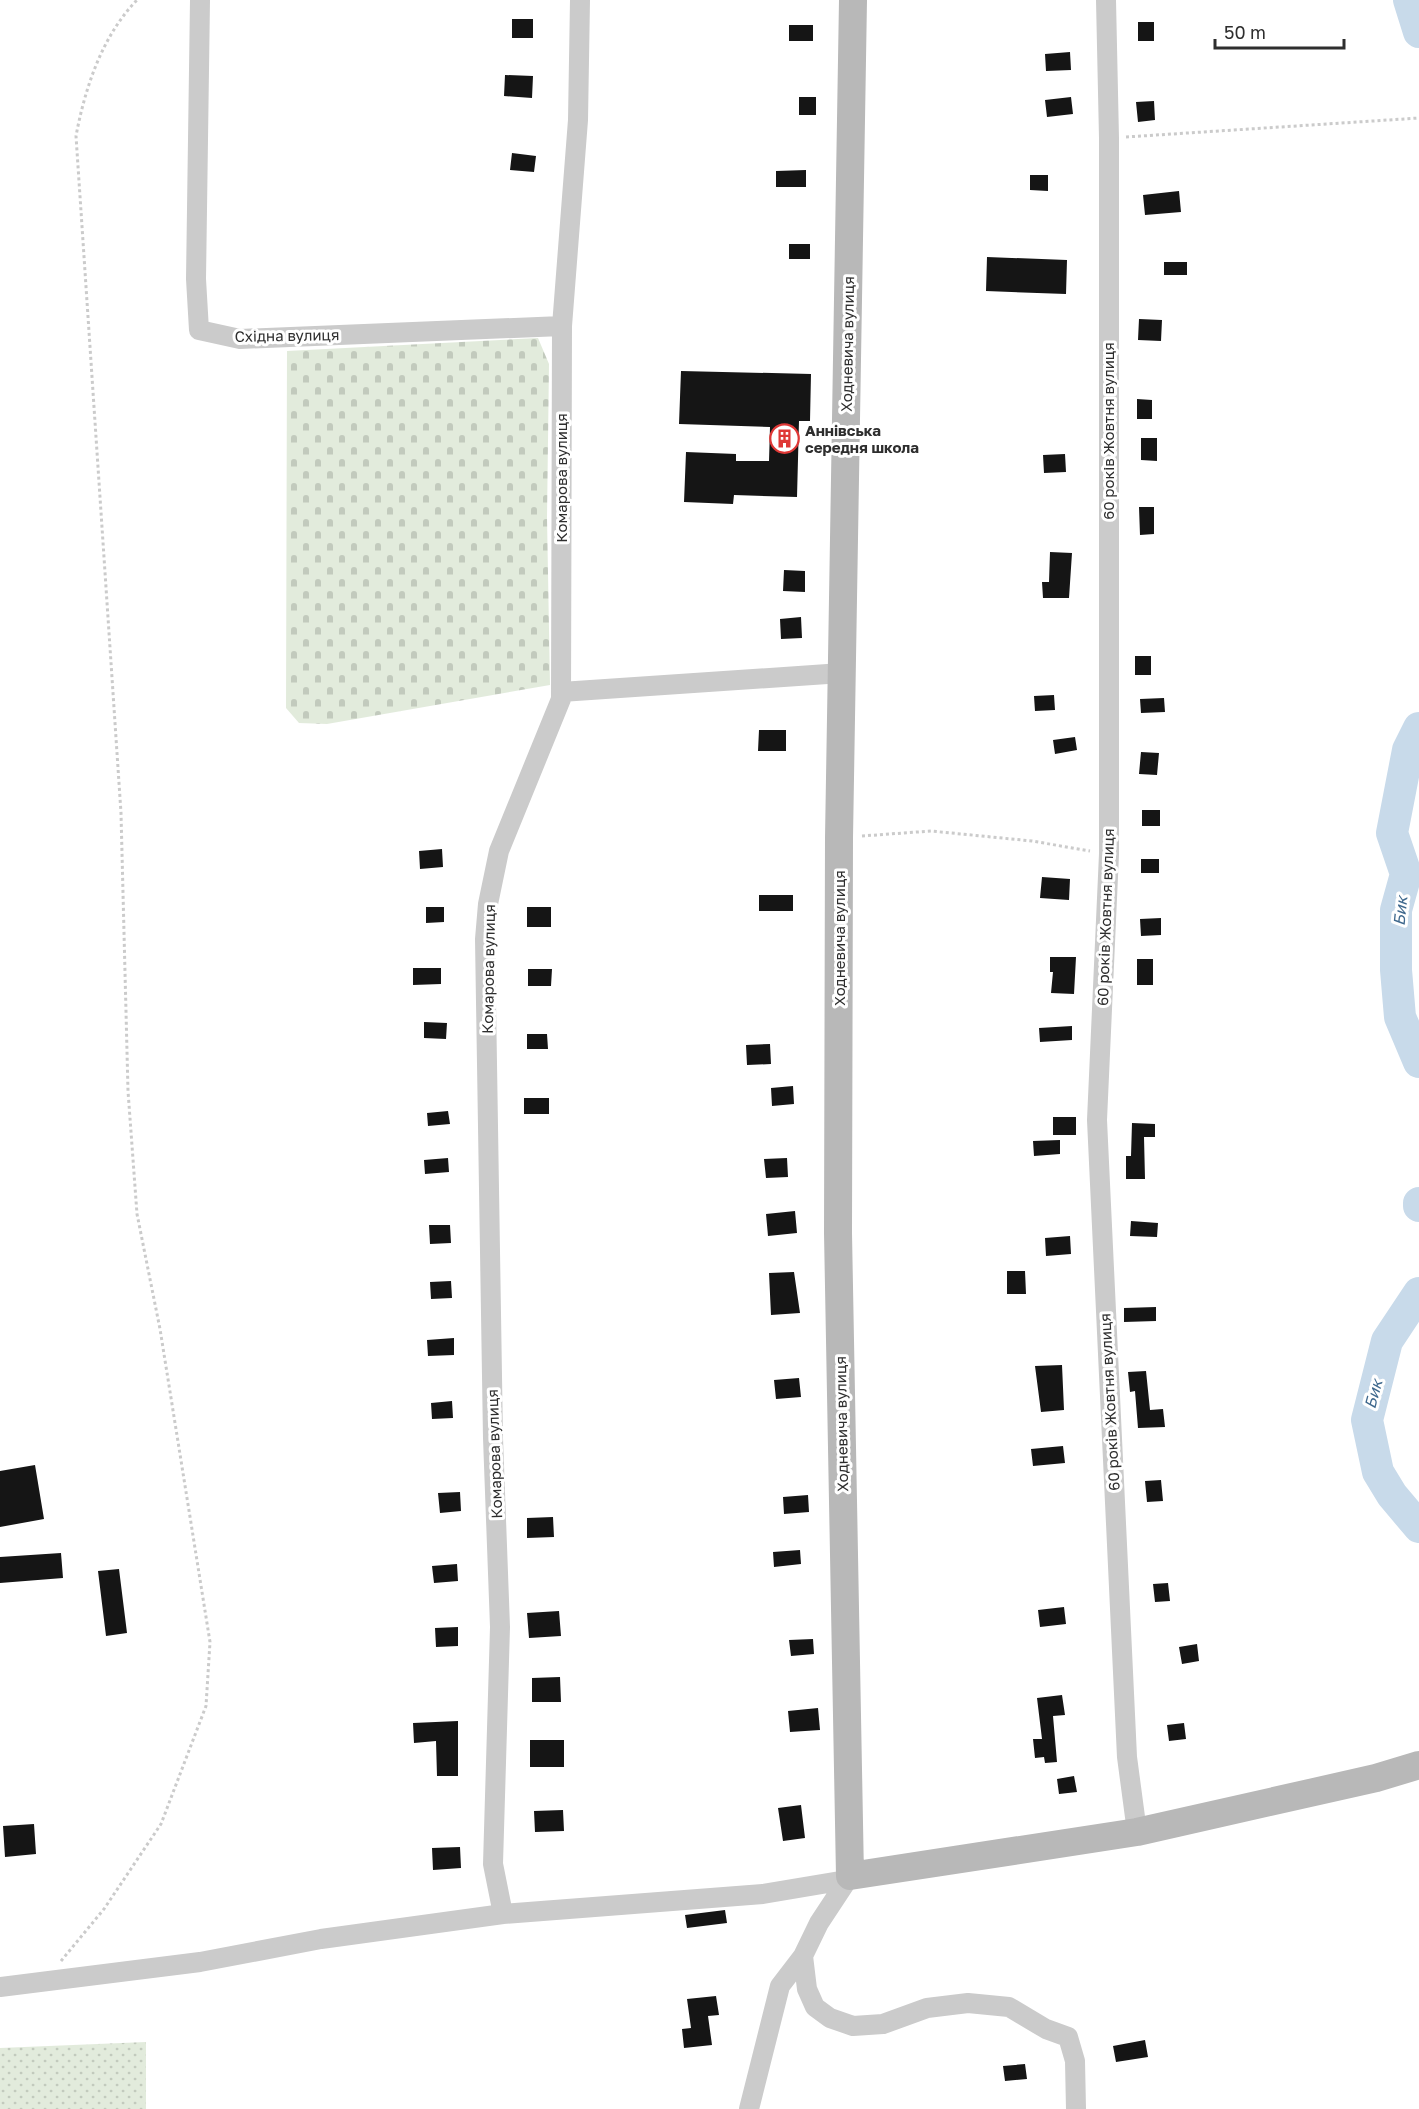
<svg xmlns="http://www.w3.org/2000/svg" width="1419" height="2109" viewBox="0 0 1419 2109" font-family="'Golos Text',sans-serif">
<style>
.cemetery{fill:url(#cemetery-stones)}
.garden{fill:url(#garden-dots)}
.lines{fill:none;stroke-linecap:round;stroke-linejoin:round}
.river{stroke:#c8daea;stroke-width:32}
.building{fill:#151515}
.path{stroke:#cbcbcb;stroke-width:3;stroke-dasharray:3 3;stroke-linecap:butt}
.minor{stroke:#cbcbcb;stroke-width:20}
.secondary{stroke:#b8b8b8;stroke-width:28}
.labels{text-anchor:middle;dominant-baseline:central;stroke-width:6;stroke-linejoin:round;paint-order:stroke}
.street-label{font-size:15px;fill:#2e2e2e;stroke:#fff}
.poi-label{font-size:15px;font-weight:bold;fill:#2e2e2e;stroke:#fff;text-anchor:start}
.water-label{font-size:16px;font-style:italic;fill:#3f688d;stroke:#fff}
</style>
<defs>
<pattern id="cemetery-stones" width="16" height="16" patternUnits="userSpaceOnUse" patternTransform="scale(1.5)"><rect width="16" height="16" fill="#e2ebdc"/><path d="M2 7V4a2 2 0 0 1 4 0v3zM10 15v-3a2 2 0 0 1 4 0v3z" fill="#c2cabd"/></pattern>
<pattern id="garden-dots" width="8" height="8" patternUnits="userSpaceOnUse" patternTransform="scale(1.5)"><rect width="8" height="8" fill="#e2ebdc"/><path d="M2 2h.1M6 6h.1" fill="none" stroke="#c2cabd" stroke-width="1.8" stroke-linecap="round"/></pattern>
</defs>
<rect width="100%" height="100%" fill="#fff"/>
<path class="cemetery" d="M538,338L549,364L547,518L550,685L327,724L299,723L286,708L287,351Z"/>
<path class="garden" d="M146,2042V2109H0V2048Z"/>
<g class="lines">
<path class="river" d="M1409,0L1419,32
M1419,728L1408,750L1392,833L1406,874L1396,910V970L1400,1017L1419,1062
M1419,1203V1206
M1419,1293L1387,1341L1367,1420L1378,1472L1392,1495L1419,1527"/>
</g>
<path class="building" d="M512,19H533V38H512Z
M1138,22H1154V41H1138Z
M789,25H813V41H789Z
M1070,52L1071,70L1046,71L1045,54Z
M505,75L533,76L532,98L504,96Z
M799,97H816V115H799Z
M1071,97L1073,114L1047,117L1045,100Z
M1154,101L1155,120L1138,122L1136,102Z
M512,153L536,156L534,172L510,170Z
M806,170V187H776V171Z
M1030,175H1048V191L1030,190Z
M1179,191L1181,212L1145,215L1143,195Z
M789,244H810V259H789Z
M987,257L1067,260L1066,294L986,291Z
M1164,262H1187V275H1164Z
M1139,319L1162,320L1161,341L1138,340Z
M681,371L811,374L810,421H799L797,497L734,495L733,504L684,502L686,452L736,454V461H769L770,427L679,424Z
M1137,399L1152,400V419H1137Z
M1141,438H1157V461L1141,460Z
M1065,454L1066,472L1044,473L1043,455Z
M1139,507H1154V534L1140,535Z
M1050,552L1072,553L1069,598H1043L1042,582H1049Z
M784,570L805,571V592L783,591Z
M801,617L802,638L781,639L780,619Z
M1135,656H1151V675H1135Z
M1054,695L1055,710L1035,711L1034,696Z
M1164,698L1165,712L1141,713L1140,699Z
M759,730H786V751H758Z
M1075,737L1077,750L1055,754L1053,740Z
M1141,752L1159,753L1157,775L1139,774Z
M1142,810H1160V826H1142Z
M442,849L443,867L420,869L419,851Z
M1141,859H1159V873H1141Z
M1042,877L1070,879L1069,900L1040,898Z
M759,895H793V911H759Z
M426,907H444V922L426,923Z
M527,907H551V927H527Z
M1161,918V935L1141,936L1140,919Z
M1050,957H1076L1074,994L1051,993L1053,972H1050Z
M1137,959H1153V985H1137Z
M413,968H441V984L413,985Z
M528,969H552L551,986H528Z
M424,1022L447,1023L446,1039L424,1038Z
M1072,1026V1040L1040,1042L1039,1028Z
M527,1034H547L548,1049H527Z
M770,1044L771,1064L747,1065L746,1045Z
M793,1086L794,1104L772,1106L771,1088Z
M524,1098H549V1114H524Z
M448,1111L450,1124L428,1126L427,1113Z
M1053,1117H1076V1135H1053Z
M1132,1123L1155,1124V1137H1144L1145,1179H1126V1156H1131Z
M1060,1140V1154L1034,1156L1033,1141Z
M448,1158L449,1172L425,1174L424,1160Z
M787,1158L788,1177L766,1178L764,1159Z
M795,1211L797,1233L768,1236L766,1214Z
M1131,1221L1158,1223L1157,1237L1130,1236Z
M429,1225H450L451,1243L430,1244Z
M1070,1236L1071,1254L1046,1256L1045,1238Z
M1007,1271H1025L1026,1294H1007Z
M794,1272L800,1313L771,1315L769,1273Z
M451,1281L452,1298L431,1299L430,1282Z
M1156,1307V1321L1124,1322V1308Z
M454,1338V1355L428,1356L427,1340Z
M1062,1365L1064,1410L1041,1412L1035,1366Z
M1146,1371L1150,1410L1163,1409L1165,1427L1138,1428L1135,1391L1130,1392L1128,1372Z
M799,1378L801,1397L776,1399L774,1380Z
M452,1401L453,1418L432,1419L431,1403Z
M1063,1446L1065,1463L1033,1466L1031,1449Z
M35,1465L44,1519L0,1527V1471Z
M1161,1480L1163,1501L1147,1502L1145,1481Z
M460,1492L461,1511L440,1513L438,1493Z
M808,1495L809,1512L784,1514L783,1497Z
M553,1517L554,1537L527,1538V1518Z
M800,1550L801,1564L774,1567L773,1552Z
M61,1553L63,1578L0,1583V1557Z
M457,1564L458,1581L434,1583L432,1566Z
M119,1569L127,1633L106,1636L98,1571Z
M1168,1583L1170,1601L1155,1602L1153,1584Z
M1064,1607L1066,1624L1040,1627L1038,1610Z
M559,1611L561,1636L529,1638L527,1613Z
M458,1627V1646L436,1647L435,1628Z
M813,1639L814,1654L791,1656L789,1640Z
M1197,1644L1199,1661L1182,1664L1179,1647Z
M560,1677L561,1702H532V1678Z
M1062,1695L1065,1715L1053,1716L1057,1762L1045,1763L1044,1757L1035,1758L1033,1739H1042L1037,1698Z
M818,1708L820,1730L790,1732L788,1711Z
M458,1721V1776H437L436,1741L414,1743L413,1723Z
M1184,1723L1186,1739L1169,1741L1167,1725Z
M530,1740H564V1767H530Z
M1074,1776L1077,1792L1059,1794L1057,1779Z
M801,1805L805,1838L783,1841L778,1808Z
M563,1810L564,1831L535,1832L534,1811Z
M34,1824L36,1854L5,1857L3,1826Z
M460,1847L461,1868L433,1870L432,1848Z
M725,1910L727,1923L687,1928L685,1915Z
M716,1996L719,2015L708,2016L712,2045L684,2048L682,2029L691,2028L687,1999Z
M1145,2040L1148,2057L1116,2062L1113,2046Z
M1025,2064L1027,2079L1005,2081L1003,2066Z"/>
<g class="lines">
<path class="path" d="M1126,137L1419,118
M862,836L931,831L1032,841L1090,851
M61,1961L104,1909L161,1824L206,1706L210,1642L160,1329L137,1214L128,1091L121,813L76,136C85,88 102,36 137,0"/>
<path class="minor" d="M200,0L196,279L199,330L240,339L562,326
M1106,0L1109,138V854L1097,1120L1127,1757L1137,1832
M561,692L842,673
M503,1914L493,1864L500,1627L493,1438L485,939L488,904L499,851L561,699L562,326L578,120L580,0
M803,1956L807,1989L815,2007L830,2018L853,2026L883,2024L927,2008L968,2003L1009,2007L1046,2029L1068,2037L1075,2061L1076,2109
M0,1987L200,1962L321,1939L503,1914L763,1894L846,1880
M749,2109L780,1986L803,1956L819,1923L850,1876"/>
<path class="secondary" d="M853,0L839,838L838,1233L850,1876L1137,1832L1376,1778L1419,1765"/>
</g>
<defs>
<symbol id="building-ring" viewBox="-11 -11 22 22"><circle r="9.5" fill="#fff" stroke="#df3836" stroke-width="1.5"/><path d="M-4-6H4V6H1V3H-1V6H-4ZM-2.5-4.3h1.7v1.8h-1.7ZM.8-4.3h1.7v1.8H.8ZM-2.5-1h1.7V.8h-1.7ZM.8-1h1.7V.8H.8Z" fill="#df3836"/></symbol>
</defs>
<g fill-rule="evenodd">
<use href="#building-ring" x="768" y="422" width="33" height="33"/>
</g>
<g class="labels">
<g class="street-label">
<text transform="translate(287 335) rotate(-1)">Східна вулиця</text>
<text transform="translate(847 344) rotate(-89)">Ходневича вулиця</text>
<text transform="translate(1108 431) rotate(-90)">60 років Жовтня вулиця</text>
<text transform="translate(561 478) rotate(-90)">Комарова вулиця</text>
<text transform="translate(1105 917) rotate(-88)">60 років Жовтня вулиця</text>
<text transform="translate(839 938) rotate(-90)">Ходневича вулиця</text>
<text transform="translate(488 969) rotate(-89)">Комарова вулиця</text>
<text transform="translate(1109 1402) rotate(-93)">60 років Жовтня вулиця</text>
<text transform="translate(841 1424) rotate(-91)">Ходневича вулиця</text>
<text transform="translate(494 1454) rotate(-92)">Комарова вулиця</text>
</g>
<g class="poi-label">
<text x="805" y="430">Аннівська<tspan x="805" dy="17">середня школа</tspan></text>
</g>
<g class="water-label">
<text transform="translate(1400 911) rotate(-84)">Бик</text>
<text transform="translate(1373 1394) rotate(-75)">Бик</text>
</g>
</g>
<path d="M1215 39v9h129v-9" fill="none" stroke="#2e2e2e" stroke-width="3"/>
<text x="1224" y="39" font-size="18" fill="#2e2e2e" stroke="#ffffff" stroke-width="4.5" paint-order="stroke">50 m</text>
</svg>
